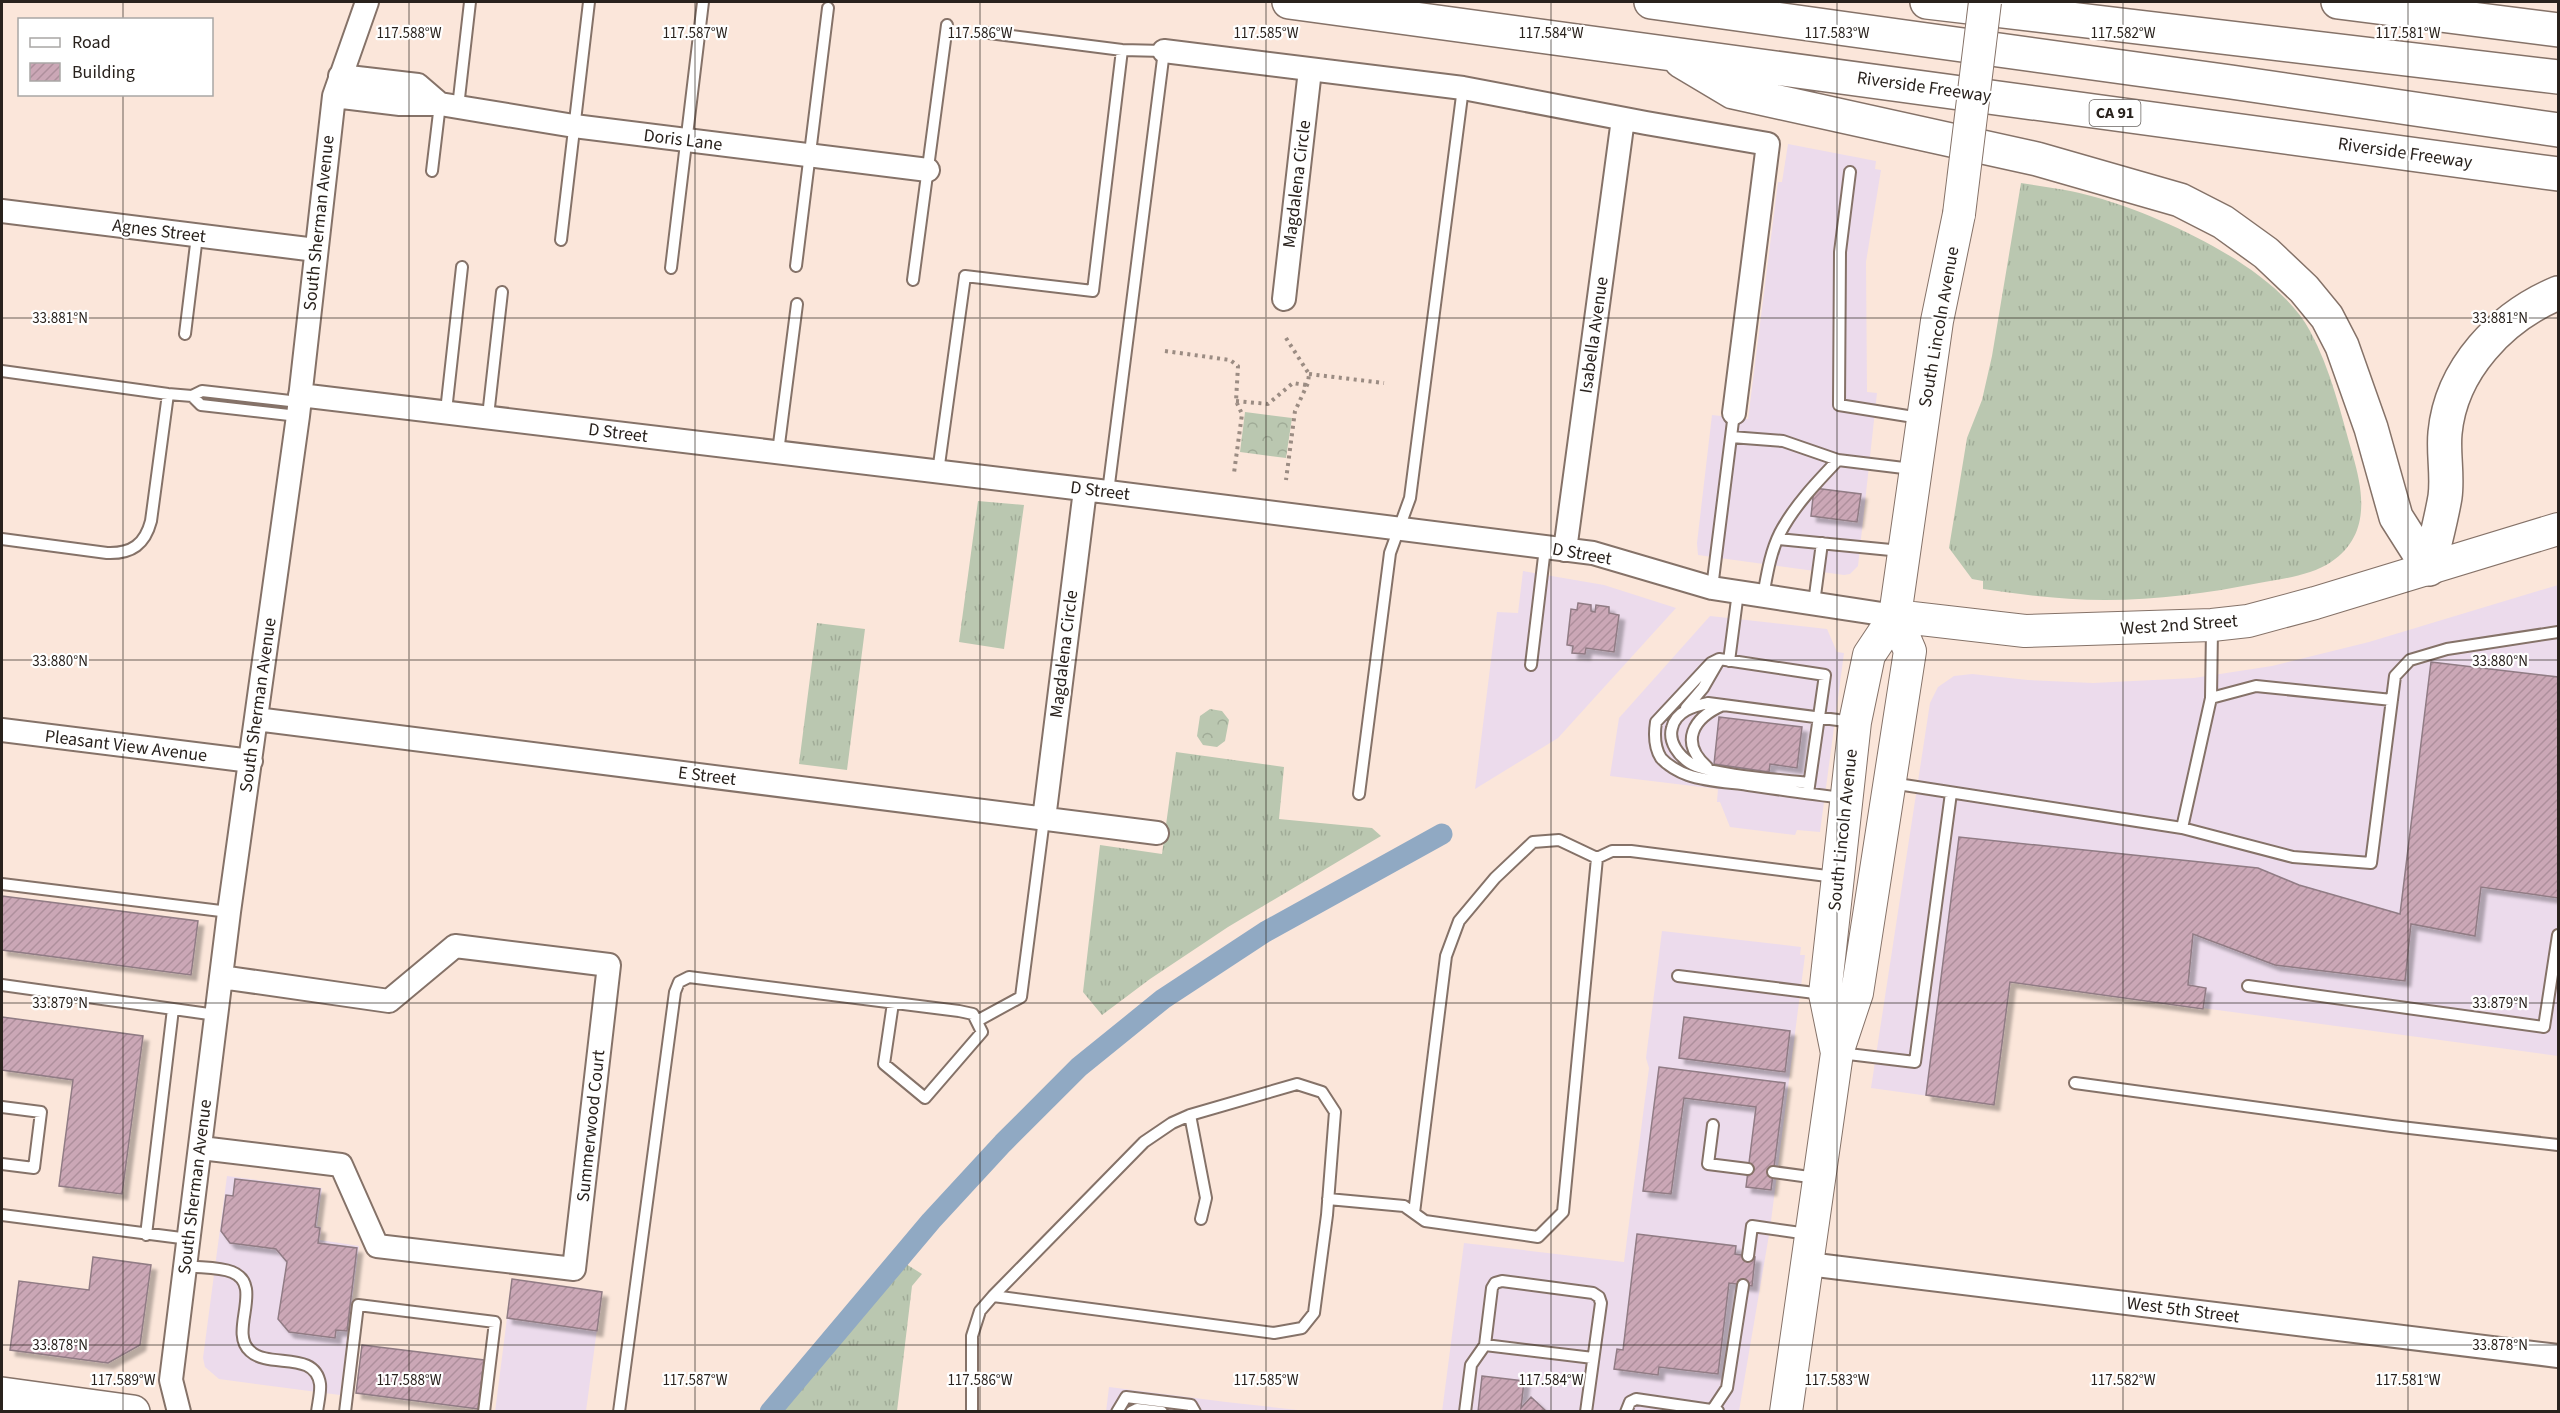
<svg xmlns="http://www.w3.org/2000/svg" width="2560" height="1413" viewBox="0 0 2560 1413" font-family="'Source Sans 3',sans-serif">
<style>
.commercial{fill:#ecdbec}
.grass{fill:url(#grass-tufts)}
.forest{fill:url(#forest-crowns)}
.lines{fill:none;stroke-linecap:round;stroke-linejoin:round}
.canal{stroke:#90a9c3;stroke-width:21}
.building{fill:url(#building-hatch);stroke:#907b84;stroke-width:1.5;filter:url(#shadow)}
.lane-casing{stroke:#857268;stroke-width:14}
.street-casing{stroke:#857268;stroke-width:26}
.secondary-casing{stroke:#857268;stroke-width:34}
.primary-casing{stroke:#857268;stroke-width:36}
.highway-casing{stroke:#857268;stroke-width:36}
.path{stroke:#9b8c83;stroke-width:4;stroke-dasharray:3 4.5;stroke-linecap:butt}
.lane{stroke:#fff;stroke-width:10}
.street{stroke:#fff;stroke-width:22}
.secondary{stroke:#fff;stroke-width:32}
.primary{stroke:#fff;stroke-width:33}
.highway{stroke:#fff;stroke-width:33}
.secondary-bridge-casing{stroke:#857268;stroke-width:34;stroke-linecap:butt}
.secondary-bridge{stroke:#fff;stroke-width:32}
.ticks{fill:none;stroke:#29221d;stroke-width:1.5;stroke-opacity:0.45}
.labels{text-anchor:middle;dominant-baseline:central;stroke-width:4.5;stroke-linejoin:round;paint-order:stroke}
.shield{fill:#fff;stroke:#696461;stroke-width:1.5}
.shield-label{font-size:16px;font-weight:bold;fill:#29221d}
.street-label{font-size:18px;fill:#29221d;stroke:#fff}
.ticks-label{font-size:15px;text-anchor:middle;fill:#29221d;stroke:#fff;stroke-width:4.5;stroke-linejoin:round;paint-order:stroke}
</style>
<defs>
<pattern id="grass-tufts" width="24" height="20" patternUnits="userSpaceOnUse" patternTransform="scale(1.5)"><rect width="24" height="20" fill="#bac7b0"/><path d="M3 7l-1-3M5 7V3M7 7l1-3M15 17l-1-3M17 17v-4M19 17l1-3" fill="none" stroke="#a0ab97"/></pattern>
<pattern id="forest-crowns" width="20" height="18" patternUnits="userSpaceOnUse" patternTransform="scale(1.5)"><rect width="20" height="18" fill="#bac7b0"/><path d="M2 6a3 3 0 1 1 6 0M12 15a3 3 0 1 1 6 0" fill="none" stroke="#a0ab97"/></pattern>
<pattern id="building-hatch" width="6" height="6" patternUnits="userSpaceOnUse" patternTransform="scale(1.5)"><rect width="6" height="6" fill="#cba7b6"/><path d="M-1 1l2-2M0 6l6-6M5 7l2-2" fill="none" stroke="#ae8f9c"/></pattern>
<filter id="shadow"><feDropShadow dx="5.5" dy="5.5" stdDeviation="1.5" flood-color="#0004"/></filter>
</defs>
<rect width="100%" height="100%" fill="#fbe6da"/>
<path class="commercial" d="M1788,144L1876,161L1875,169L1881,170L1866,262L1867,392L1877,393L1858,566L1850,574L1844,575L1698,555L1697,543L1712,415L1748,419L1778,182H1782Z
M1523,571L1604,585L1676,608L1558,738L1475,789L1497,612L1518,613Z
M2558,585V1056L2010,982L1994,1105L1871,1088L1930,703L1938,687L1954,676L1972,674L2028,680L2093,683L2194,678L2272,666L2369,642Z
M1710,616L1827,629L1837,652L1844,653L1820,832L1797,830L1795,835L1730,827L1720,802H1717L1718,789L1610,776L1619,718Z
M1662,931L1801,947L1800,955H1805L1770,1229L1739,1411L1442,1412L1464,1243L1624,1262L1649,1068L1646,1058Z
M227,1176L322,1188L317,1226L321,1227L320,1240L359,1246L340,1395L219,1379L205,1367L203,1358Z
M512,1279L602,1292L586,1411L495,1412Z
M1109,1387L1226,1402L1307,1411L1106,1412Z"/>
<path class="grass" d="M2021,183C2045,187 2071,190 2095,197C2162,216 2276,267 2310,331C2331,370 2341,414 2353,456C2364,494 2370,536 2331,562C2312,575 2282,579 2259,583C2209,593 2157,600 2105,600C2064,600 2023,595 1983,589V581L1972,579L1949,548L1967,438L1982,400L1992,356Z
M978,501L1024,505L1004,649L959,642Z
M817,623L865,629L847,770L799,764Z
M1176,752L1284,767L1279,819L1372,828L1381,836L1228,927L1150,979L1102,1015L1083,992L1100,845L1162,854Z
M906,1264L922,1274L912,1286L897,1411H778Z"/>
<path class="forest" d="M1245,412L1292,418L1286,458L1240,452Z
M1210,709L1222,711L1229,720L1225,741L1217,747L1203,745L1197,736L1200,716Z"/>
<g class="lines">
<path class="canal" d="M770,1412L931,1221L1003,1143L1079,1067L1163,999L1265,932L1442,834"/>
</g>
<path class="building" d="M1814,488L1861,494L1857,522L1811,516Z
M1578,603L1591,605V611L1595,612L1596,605L1609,607V613L1619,615L1614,652L1586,648L1585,654L1572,653L1573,646L1567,645L1571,609L1577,610Z
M2431,662L2558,677V898L2481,887L2475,936L2411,924L2405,981L2275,965L2193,934L2188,985L2206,988L2203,1009L2010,982L1994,1105L1926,1095L1959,837L2258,868L2299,885L2400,914Z
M1719,717L1802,727L1797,768L1770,764L1769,772L1714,764Z
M2,896L198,921L191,975L2,950Z
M2,1017L143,1036L122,1194L59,1186L73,1080L2,1070Z
M1684,1017L1790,1031L1785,1072L1679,1058Z
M1659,1067L1785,1083L1771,1190L1746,1187L1756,1107L1684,1098L1671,1194L1643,1191Z
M235,1179L320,1189L315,1227L320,1228L318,1243L357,1248L347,1331L336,1330L335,1338L289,1332L278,1319L287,1262L276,1249L230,1243L221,1231L226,1195L233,1196Z
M1637,1234L1736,1246L1735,1254L1755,1257L1752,1286L1729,1283L1718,1374L1659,1367L1658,1375L1614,1369L1617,1349L1623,1350Z
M93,1257L151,1265L140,1345L108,1363L10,1350L19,1281L89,1290Z
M512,1279L602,1292L597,1331L507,1318Z
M362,1345L484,1360L478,1409L356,1393Z
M1482,1376L1524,1381L1521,1408L1531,1397L1547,1412H1478Z"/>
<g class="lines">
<defs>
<path id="lane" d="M989,33L1122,50L1164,51L1108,492
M458,107L470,2
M432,171L440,104
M1850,172L1840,252L1839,405L1920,418
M561,240L589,2
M796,266L828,8
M671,268L703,2
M913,280L947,25
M185,334L197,236
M2,371L168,394L192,396L202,391L299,402
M192,396L201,405L298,416
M446,411L462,267
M488,416L502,292
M1731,437L1783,441L1838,460
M778,452L797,304
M938,472L965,276L1093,291L1122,50
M2,539L107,553C132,554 145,544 151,521L168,394
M1778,539L1901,551
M1712,588L1734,413
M1763,596C1767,575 1770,553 1780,533C1794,506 1817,482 1838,460L1912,469
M1814,603L1822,543
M1729,661L1738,592
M1531,665L1545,548
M2211,698L2256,686L2392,700
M1686,708L1703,688L1718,662
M1707,767C1679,742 1693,718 1723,705
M1809,783C1783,780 1709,775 1690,763C1679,756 1668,742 1672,728C1676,711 1694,706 1708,703L1853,722
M1891,783L2182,828L2293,857L2371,863L2395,676L2410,660L2447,649L2558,632
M1808,793L1825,675L1719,659L1711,663L1656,722C1654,735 1654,747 1661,758C1667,765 1679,772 1688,775C1705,781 1724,782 1742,784C1776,789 1809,794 1843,798
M1359,794L1390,553L1410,498L1463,88
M2182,828L2211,698L2212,629
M2,884L229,912
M1678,976L1823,994
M2,985L216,1015
M2248,986L2544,1027L2558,935
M977,1021L1021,997L1044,819
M1840,1053L1915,1062L1951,793
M2075,1083L2392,1126L2558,1145
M2,1107L41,1112L34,1168L2,1164
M1190,1115L1206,1198L1201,1219
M1713,1125L1708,1164L1748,1169
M1773,1172L1817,1178
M1328,1199L1404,1206L1425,1221L1538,1237L1563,1212L1597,858L1612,851H1631L1835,877
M1414,1213L1446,956L1459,921L1495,878L1533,842L1559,840L1597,858
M2,1215L189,1239
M146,1235L173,1009
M1748,1256L1752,1226L1808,1234
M186,1266C200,1268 219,1267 232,1272C265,1285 228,1332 250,1351C269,1369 315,1350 320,1384C321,1392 318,1403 317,1412
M1485,1345L1593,1358
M345,1412L358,1305L495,1322L484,1412
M619,1412L675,992L679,982L689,977L959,1011L973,1014L982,1032L925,1098L884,1064L893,1003
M972,1412V1336L980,1311L993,1296L1144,1142L1172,1123L1190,1115L1297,1084L1322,1092L1335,1112L1327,1215L1314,1313L1302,1328L1274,1333L993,1296
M1117,1412L1126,1397L1191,1405L1195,1412
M1131,1412L1137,1409L1162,1412
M1465,1412L1471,1365L1485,1345L1492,1288L1495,1283L1502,1281L1593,1293L1599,1297L1601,1303L1586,1412
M1626,1412L1630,1402L1636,1399L1718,1411
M1711,1412L1727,1388L1743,1285"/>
<path id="street" d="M1164,51L1463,88L1646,123L1768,144L1734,413
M340,76L418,85L440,104
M334,96L400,104H440L574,126L928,170
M2,211L316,250
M1284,299L1310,70
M300,395L1108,492L1593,553L1712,588L1895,616
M1565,550L1623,119
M256,719L1157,833
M2,730L251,761
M1044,819L1085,490
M201,1148L341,1165L377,1246L574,1269L609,965L455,946L389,1001L221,977
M1808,1264L2558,1356
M179,1412L171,1380L229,912L298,416L334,96L367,2"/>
<path id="secondary" d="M1895,616L2025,631L2212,625L2248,621L2315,603L2558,529
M1837,1053L1825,994L1855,722L1869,655L1895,616L1937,321L1959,214
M1786,1412L1837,1053L1857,993L1910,651L1895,616"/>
<path id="primary" d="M2,1394L133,1412"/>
<path id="highway" d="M1289,2L2558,174
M1651,2L2231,82L2558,130
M1927,2L2558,77
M2338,2L2558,30
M1681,61L1733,92L2037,159L2180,200L2223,222L2266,253L2304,289L2327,317L2342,346L2371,428L2396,517L2429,569
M2429,569C2434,545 2441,521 2445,497C2448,476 2443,454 2445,433C2451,369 2501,317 2558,293"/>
</defs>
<use href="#lane" class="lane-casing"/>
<use href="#street" class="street-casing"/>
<use href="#secondary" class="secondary-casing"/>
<use href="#primary" class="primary-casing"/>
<use href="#highway" class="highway-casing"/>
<path class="path" d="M1286,338L1309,374L1308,383L1295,411L1286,480
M1165,351L1230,360L1238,366L1236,401L1242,414L1234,473
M1309,374L1384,383
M1236,401L1268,404L1293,383L1306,385"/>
<use href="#lane" class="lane"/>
<use href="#street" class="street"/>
<use href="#secondary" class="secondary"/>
<use href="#primary" class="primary"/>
<use href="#highway" class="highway"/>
<defs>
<path id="secondary-bridge" d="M1959,214L1985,2"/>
</defs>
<use href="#secondary-bridge" class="secondary-bridge-casing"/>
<use href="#secondary-bridge" class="secondary-bridge"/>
</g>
<path class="ticks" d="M123,2V20M409,2V1412M695,2V1412M980,2V1412M1266,2V1412M1551,2V1412M1837,2V1412M2123,2V1412M2408,2V1412M123,94V1412M2,318H2558M2,660H2558M2,1003H2558M2,1345H2558"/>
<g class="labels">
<rect class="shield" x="2089.5" y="100" width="51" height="26" rx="4.5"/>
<g class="shield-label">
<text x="2115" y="113">CA 91</text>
</g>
<g class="street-label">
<text transform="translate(1924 87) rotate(8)">Riverside Freeway</text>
<text transform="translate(683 140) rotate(7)">Doris Lane</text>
<text transform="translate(2405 153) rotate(8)">Riverside Freeway</text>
<text transform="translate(1297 184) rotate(-83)">Magdalena Circle</text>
<text transform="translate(319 223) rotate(-84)">South Sherman Avenue</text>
<text transform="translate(159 231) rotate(7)">Agnes Street</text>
<text transform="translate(1939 327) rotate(-80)">South Lincoln Avenue</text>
<text transform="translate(1594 335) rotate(-82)">Isabella Avenue</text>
<text transform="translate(618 433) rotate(7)">D Street</text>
<text transform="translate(1100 491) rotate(7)">D Street</text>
<text transform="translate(1582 554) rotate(10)">D Street</text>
<text transform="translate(2179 625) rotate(-4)">West 2nd Street</text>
<text transform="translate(1064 654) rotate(-83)">Magdalena Circle</text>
<text transform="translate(258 705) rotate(-82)">South Sherman Avenue</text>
<text transform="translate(126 746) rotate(7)">Pleasant View Avenue</text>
<text transform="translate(707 776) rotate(7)">E Street</text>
<text transform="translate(1843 830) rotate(-84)">South Lincoln Avenue</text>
<text transform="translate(591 1126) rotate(-84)">Summerwood Court</text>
<text transform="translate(195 1187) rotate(-83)">South Sherman Avenue</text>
<text transform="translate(2183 1310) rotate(7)">West 5th Street</text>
</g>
</g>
<g class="ticks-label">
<text x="409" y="38">117.588°W</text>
<text x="695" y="38">117.587°W</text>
<text x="980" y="38">117.586°W</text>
<text x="1266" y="38">117.585°W</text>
<text x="1551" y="38">117.584°W</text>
<text x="1837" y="38">117.583°W</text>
<text x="2123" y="38">117.582°W</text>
<text x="2408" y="38">117.581°W</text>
<text x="60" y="323">33.881°N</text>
<text x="2500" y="323">33.881°N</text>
<text x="60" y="666">33.880°N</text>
<text x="2500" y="666">33.880°N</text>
<text x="60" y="1008">33.879°N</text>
<text x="2500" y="1008">33.879°N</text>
<text x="60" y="1350">33.878°N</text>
<text x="2500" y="1350">33.878°N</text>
<text x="123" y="1385">117.589°W</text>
<text x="409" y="1385">117.588°W</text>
<text x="695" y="1385">117.587°W</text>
<text x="980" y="1385">117.586°W</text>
<text x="1266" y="1385">117.585°W</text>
<text x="1551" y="1385">117.584°W</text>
<text x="1837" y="1385">117.583°W</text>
<text x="2123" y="1385">117.582°W</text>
<text x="2408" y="1385">117.581°W</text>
</g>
<rect width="2560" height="1413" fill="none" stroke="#29221d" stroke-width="6"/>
<rect x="18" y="18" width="195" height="78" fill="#ffffff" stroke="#a9a7a5" stroke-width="1.5"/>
<rect x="30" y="38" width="30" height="9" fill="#ffffff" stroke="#a9a7a5" stroke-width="1.5"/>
<text x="72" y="48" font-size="18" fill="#29221d">Road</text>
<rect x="30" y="63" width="30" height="18" fill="url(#building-hatch)" stroke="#a9a7a5" stroke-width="1.5"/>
<text x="72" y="78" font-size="18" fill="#29221d">Building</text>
</svg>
